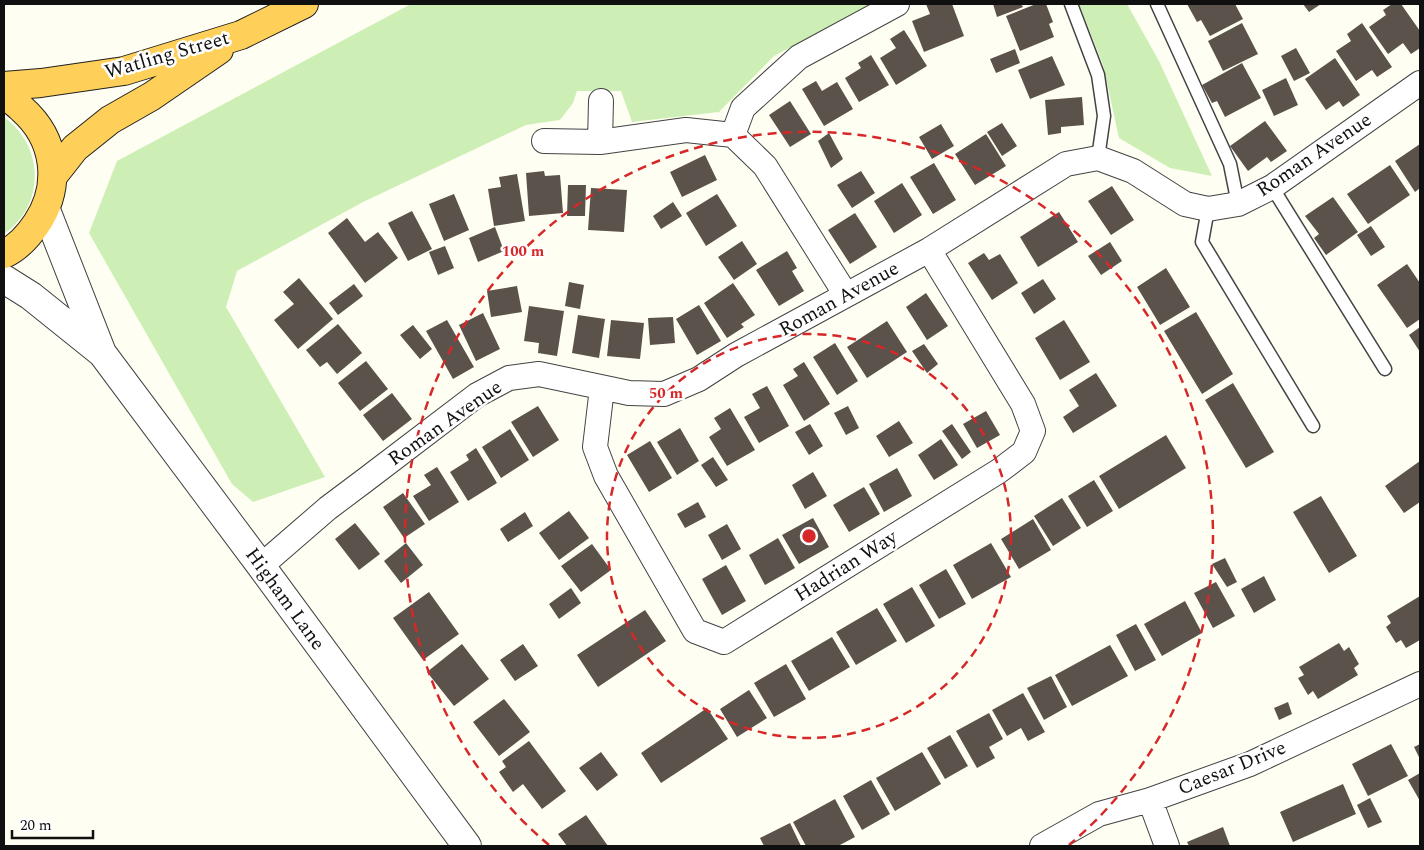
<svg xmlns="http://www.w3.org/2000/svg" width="1424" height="850" viewBox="0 0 1424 850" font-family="Spectral,serif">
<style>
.green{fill:#cdefb6}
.building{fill:#5a524b}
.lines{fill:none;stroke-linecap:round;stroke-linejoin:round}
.service-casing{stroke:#434343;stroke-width:15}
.minor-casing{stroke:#434343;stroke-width:26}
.tertiary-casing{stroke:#434343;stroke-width:30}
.trunk-casing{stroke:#212121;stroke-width:30}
.service{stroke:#fff;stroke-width:12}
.minor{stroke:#fff;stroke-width:24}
.tertiary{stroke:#fff;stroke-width:28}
.trunk{stroke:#ffd059;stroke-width:28}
.ring{fill:none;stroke:#d62828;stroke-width:2.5;stroke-dasharray:9 6}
.labels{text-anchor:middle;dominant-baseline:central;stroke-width:5;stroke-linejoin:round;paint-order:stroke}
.street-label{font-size:20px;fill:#101010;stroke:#fff}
.centre{fill:#d62828;stroke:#fff;stroke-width:2.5}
.ring-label{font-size:15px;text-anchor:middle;font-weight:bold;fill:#d62828;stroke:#fff;stroke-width:5;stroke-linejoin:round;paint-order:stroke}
</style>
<rect width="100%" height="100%" fill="#fffef2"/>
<path class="green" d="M411,4H872L774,56L719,112L632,122L621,91H577L573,103L560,120L526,125L363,202L237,271L226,307L325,477L253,502L232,484L89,233L117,161Z
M1079,4H1127L1159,61L1212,176L1170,168L1119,138L1103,65Z
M4,117C45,147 45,205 4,234Z"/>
<path class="building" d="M926,4H952L964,36L924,52L912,21L930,14Z
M993,4H1021L1023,7L997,17Z
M1036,4H1046L1053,22L1049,24L1054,37L1020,51L1006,16Z
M1187,4H1235L1243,19L1210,36L1201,20L1197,22Z
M1303,4H1321L1309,12Z
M1392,4H1401L1420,31V48L1411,54L1403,43L1388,54L1369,27L1386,15L1383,10Z
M1242,23L1258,54L1223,71L1208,41Z
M1362,23L1392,67L1377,77L1372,70L1356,81L1336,51L1351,41L1347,34Z
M904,30L927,66L896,85L880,58L896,48L890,39Z
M1296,48L1310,73L1294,81L1281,56Z
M1015,49L1020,63L996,73L990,59Z
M871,55L889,85L859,102L845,78L861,68L858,63Z
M1052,56L1065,85L1030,99L1018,70Z
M1335,58L1360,95L1343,107L1339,101L1326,110L1305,79Z
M1242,63L1261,98L1225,117L1217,101L1212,103L1202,85Z
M1286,78L1298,105L1274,116L1262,90Z
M816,81L822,91L837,82L853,109L824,126L802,89Z
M1082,97L1084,125L1061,127V133L1048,135L1045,100Z
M790,101L811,134L790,147L769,115Z
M1265,121L1287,151L1271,162L1267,157L1248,171L1230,146Z
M1002,123L1017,146L1002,156L987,132Z
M941,124L954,146L932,159L919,137Z
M829,133L843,159L831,168L818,141Z
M986,134L1006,166L975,185L955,154Z
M1420,144V188L1415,192L1395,161Z
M705,155L717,180L682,197L670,172Z
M934,163L956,200L933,214L910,177Z
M1390,165L1410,195L1368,224L1347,194Z
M544,171L545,176L560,175L563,213L529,216L526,173Z
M861,171L875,193L852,208L837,185Z
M517,174L525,221L494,226L488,189L501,187L499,177Z
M902,183L922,215L894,233L874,201Z
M568,185H586L585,216H567Z
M1112,186L1134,220L1111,235L1088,201Z
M591,188L627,190L624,232L588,230Z
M454,194L469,230L444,241L429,204Z
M717,194L737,226L706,246L686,213Z
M1333,197L1358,232L1326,255L1314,238L1319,234L1305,216Z
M673,202L682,216L661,229L653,216Z
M412,211L432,249L408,261L388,223Z
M1059,212L1078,242L1038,267L1020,237Z
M855,213L877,247L850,264L828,230Z
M347,218L365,242L378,232L398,258L365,283L328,233Z
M1371,226L1385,247L1371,256L1357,235Z
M495,227L504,251L478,262L469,238Z
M742,241L757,264L734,280L718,257Z
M1110,242L1122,261L1101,275L1088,256Z
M445,246L454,268L438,275L429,252Z
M787,251L797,268L792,271L804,291L779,306L756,270Z
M984,253L989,260L1000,254L1018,283L992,300L968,263Z
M1407,264L1420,283V319L1407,328L1377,285Z
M1166,268L1190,307L1160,325L1137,287Z
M299,278L333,319L298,349L274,320L294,304L283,292Z
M1043,279L1056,299L1034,314L1021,293Z
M569,282L584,285L580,309L565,306Z
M733,283L755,315L741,324L744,327L727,338L704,303Z
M354,284L363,296L338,315L329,303Z
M517,286L522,312L491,317L487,291Z
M926,293L948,326L927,340L906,307Z
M699,305L721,341L697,355L676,319Z
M529,306L564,311L557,356L538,353L539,343L524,341Z
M1196,312L1233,374L1202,394L1164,331Z
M483,313L500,349L476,361L459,325Z
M578,315L605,319L599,358L572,353Z
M673,317L675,343L650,345L648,318Z
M447,320L474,367L453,379L426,331Z
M611,320L644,323L640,359L607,356Z
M1064,320L1090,362L1060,380L1035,338Z
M887,321L907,352L867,378L847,347Z
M338,324L362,353L337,374L327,362L320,367L306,350Z
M413,325L432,349L420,359L400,335Z
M1420,327V352L1409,335Z
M835,343L858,381L837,395L813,357Z
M924,344L938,364L927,373L912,351Z
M366,361L388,389L360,411L338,383Z
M804,362L830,404L804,421L783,385L798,376L793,369Z
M1096,373L1117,406L1073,433L1063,417L1079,406L1069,390Z
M1233,383L1274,452L1246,468L1205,400Z
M767,386L789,426L759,443L744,417L760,408L752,394Z
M392,393L412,419L383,441L363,415Z
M538,406L559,440L533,457L511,422Z
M848,406L859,428L846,435L834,413Z
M730,408L755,450L727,466L709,437L721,429L714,418Z
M986,411L1000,435L977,448L963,424Z
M899,421L913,443L889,457L876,436Z
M810,424L823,446L809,455L795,432Z
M952,424L971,452L962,459L942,431Z
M680,428L699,461L677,475L657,442Z
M510,429L529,460L501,478L482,447Z
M1166,435L1186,468L1119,509L1099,476Z
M941,439L958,465L934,480L918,455Z
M650,441L672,478L649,492L627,455Z
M476,448L497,483L468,501L450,472L469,460L466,455Z
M713,457L728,480L716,487L701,465Z
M1420,461V502L1404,513L1385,486Z
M437,467L459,502L429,521L413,496L431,485L424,475Z
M897,468L912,496L884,512L869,484Z
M813,472L827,496L805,509L792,485Z
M1094,480L1113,511L1087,527L1068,496Z
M864,487L880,514L849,532L833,505Z
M403,493L425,524L404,538L383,507Z
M1321,496L1357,556L1329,573L1293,512Z
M1062,498L1081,528L1053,546L1034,516Z
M698,502L706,517L685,528L677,514Z
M569,511L589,538L559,560L539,533Z
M525,512L533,526L508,542L500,529Z
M813,518L829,547L799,564L782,535Z
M1033,519L1051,550L1019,569L1001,539Z
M355,523L380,554L359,570L335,539Z
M727,524L741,549L722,560L708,535Z
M778,538L795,568L765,585L749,555Z
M406,543L423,565L401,583L384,561Z
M991,543L1011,577L972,599L953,565Z
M592,544L611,570L581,592L561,566Z
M1225,558L1237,582L1227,587L1212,564Z
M726,565L746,601L722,615L702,579Z
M946,569L966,604L939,619L919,585Z
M1264,576L1276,600L1254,613L1241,589Z
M1216,582L1235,616L1213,628L1194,593Z
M912,587L935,626L906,643L883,604Z
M571,588L581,603L559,619L549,604Z
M429,592L459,634L423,660L393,618Z
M1420,596V640L1406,648L1401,640L1396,643L1386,627L1391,623L1387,616Z
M1185,601L1202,633L1162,656L1144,624Z
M877,608L897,641L856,665L836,632Z
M645,610L666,641L598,687L577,655Z
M1136,624L1156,660L1135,671L1116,635Z
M832,637L850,667L809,691L791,661Z
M1339,643L1344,651L1349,647L1359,664L1354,668L1358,675L1318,699L1313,691L1308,695L1298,678L1304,675L1299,667Z
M462,644L489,679L454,706L427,672Z
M523,644L538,666L515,681L500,660Z
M1110,645L1128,676L1072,706L1055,675Z
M786,664L806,699L774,717L754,683Z
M1051,676L1067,707L1044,720L1027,688Z
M749,690L767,718L737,737L720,709Z
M1023,693L1045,732L1028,741L1021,728L1007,736L992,710Z
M504,699L530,732L499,756L473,722Z
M1288,702L1292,714L1279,720L1274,708Z
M707,708L728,739L661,783L641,753Z
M989,713L1003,739L989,747L995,758L977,768L956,731Z
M950,735L968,766L945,779L927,748Z
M529,741L566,791L542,809L523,784L513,792L499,772L506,767L502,761Z
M1391,744L1408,776L1368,796L1352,764Z
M1420,744V759L1414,747Z
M601,752L618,775L597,791L579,768Z
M922,752L941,784L895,811L876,778Z
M1420,773V801L1408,780Z
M871,780L890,814L862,830L843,796Z
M1343,784L1356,814L1293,842L1280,812Z
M1370,798L1382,822L1368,828L1357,805Z
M835,799L855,837L838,846H806L793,822Z
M586,815L608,846H567L558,834Z
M790,823L801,846H764L760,838Z
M1223,827L1230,846H1189L1187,842Z"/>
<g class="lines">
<defs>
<path id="service" d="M1071,4L1098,75L1104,116L1098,158
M1157,4L1230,164L1238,204
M1272,187L1385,369
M1208,209L1202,242L1313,426"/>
<path id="minor" d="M733,135L743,108L799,57L897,4
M544,141L600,142L686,130L733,135L765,166L846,295
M600,142L601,101
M602,388L595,447L606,476L695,631L724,642L999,471L1024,452L1033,431L1023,404L929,250
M261,566L328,508L364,481L477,395L509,378L539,374L629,393L664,394L699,379L736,355L929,250L1066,164L1098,158L1133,171L1185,204L1208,209L1238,204L1272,187L1420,83
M1150,800L1167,846
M1042,846L1099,814L1150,800L1250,764L1420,684"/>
<path id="tertiary" d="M46,210L102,353
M4,279L31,296L102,353L261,566L467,846"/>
<path id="trunk" d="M4,86L41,83L124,71L241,35L304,4
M4,96C11,99 16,103 22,109C56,139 62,185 37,223C29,235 17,248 4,254
M53,176L75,148L110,120L152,96L219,50"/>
</defs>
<use href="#service" class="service-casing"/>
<use href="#minor" class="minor-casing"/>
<use href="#tertiary" class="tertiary-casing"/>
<use href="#trunk" class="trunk-casing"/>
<use href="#service" class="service"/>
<use href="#minor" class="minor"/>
<use href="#tertiary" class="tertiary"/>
<use href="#trunk" class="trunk"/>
</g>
<g class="ring">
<circle cx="809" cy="536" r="202"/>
<path d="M549 845A404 404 0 1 1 1069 845"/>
</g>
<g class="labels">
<g class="street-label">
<text transform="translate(167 55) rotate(-16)">Watling Street</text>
<text transform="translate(1314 155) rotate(-34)">Roman Avenue</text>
<text transform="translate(839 299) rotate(-29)">Roman Avenue</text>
<text transform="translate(445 423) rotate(-35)">Roman Avenue</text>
<text transform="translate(846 566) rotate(-32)">Hadrian Way</text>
<text transform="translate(285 599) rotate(54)">Higham Lane</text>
<text transform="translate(1232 768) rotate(-22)">Caesar Drive</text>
</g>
</g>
<circle cx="809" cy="536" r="8" class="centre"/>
<g class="ring-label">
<text x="523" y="256">100 m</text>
<text x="666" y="398">50 m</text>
</g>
<rect width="1424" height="850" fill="none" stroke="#101010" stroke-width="10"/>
<path d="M12 830v8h81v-8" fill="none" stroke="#101010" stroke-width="2.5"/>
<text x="20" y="830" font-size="15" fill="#101010" stroke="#ffffff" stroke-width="4" paint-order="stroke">20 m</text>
</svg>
